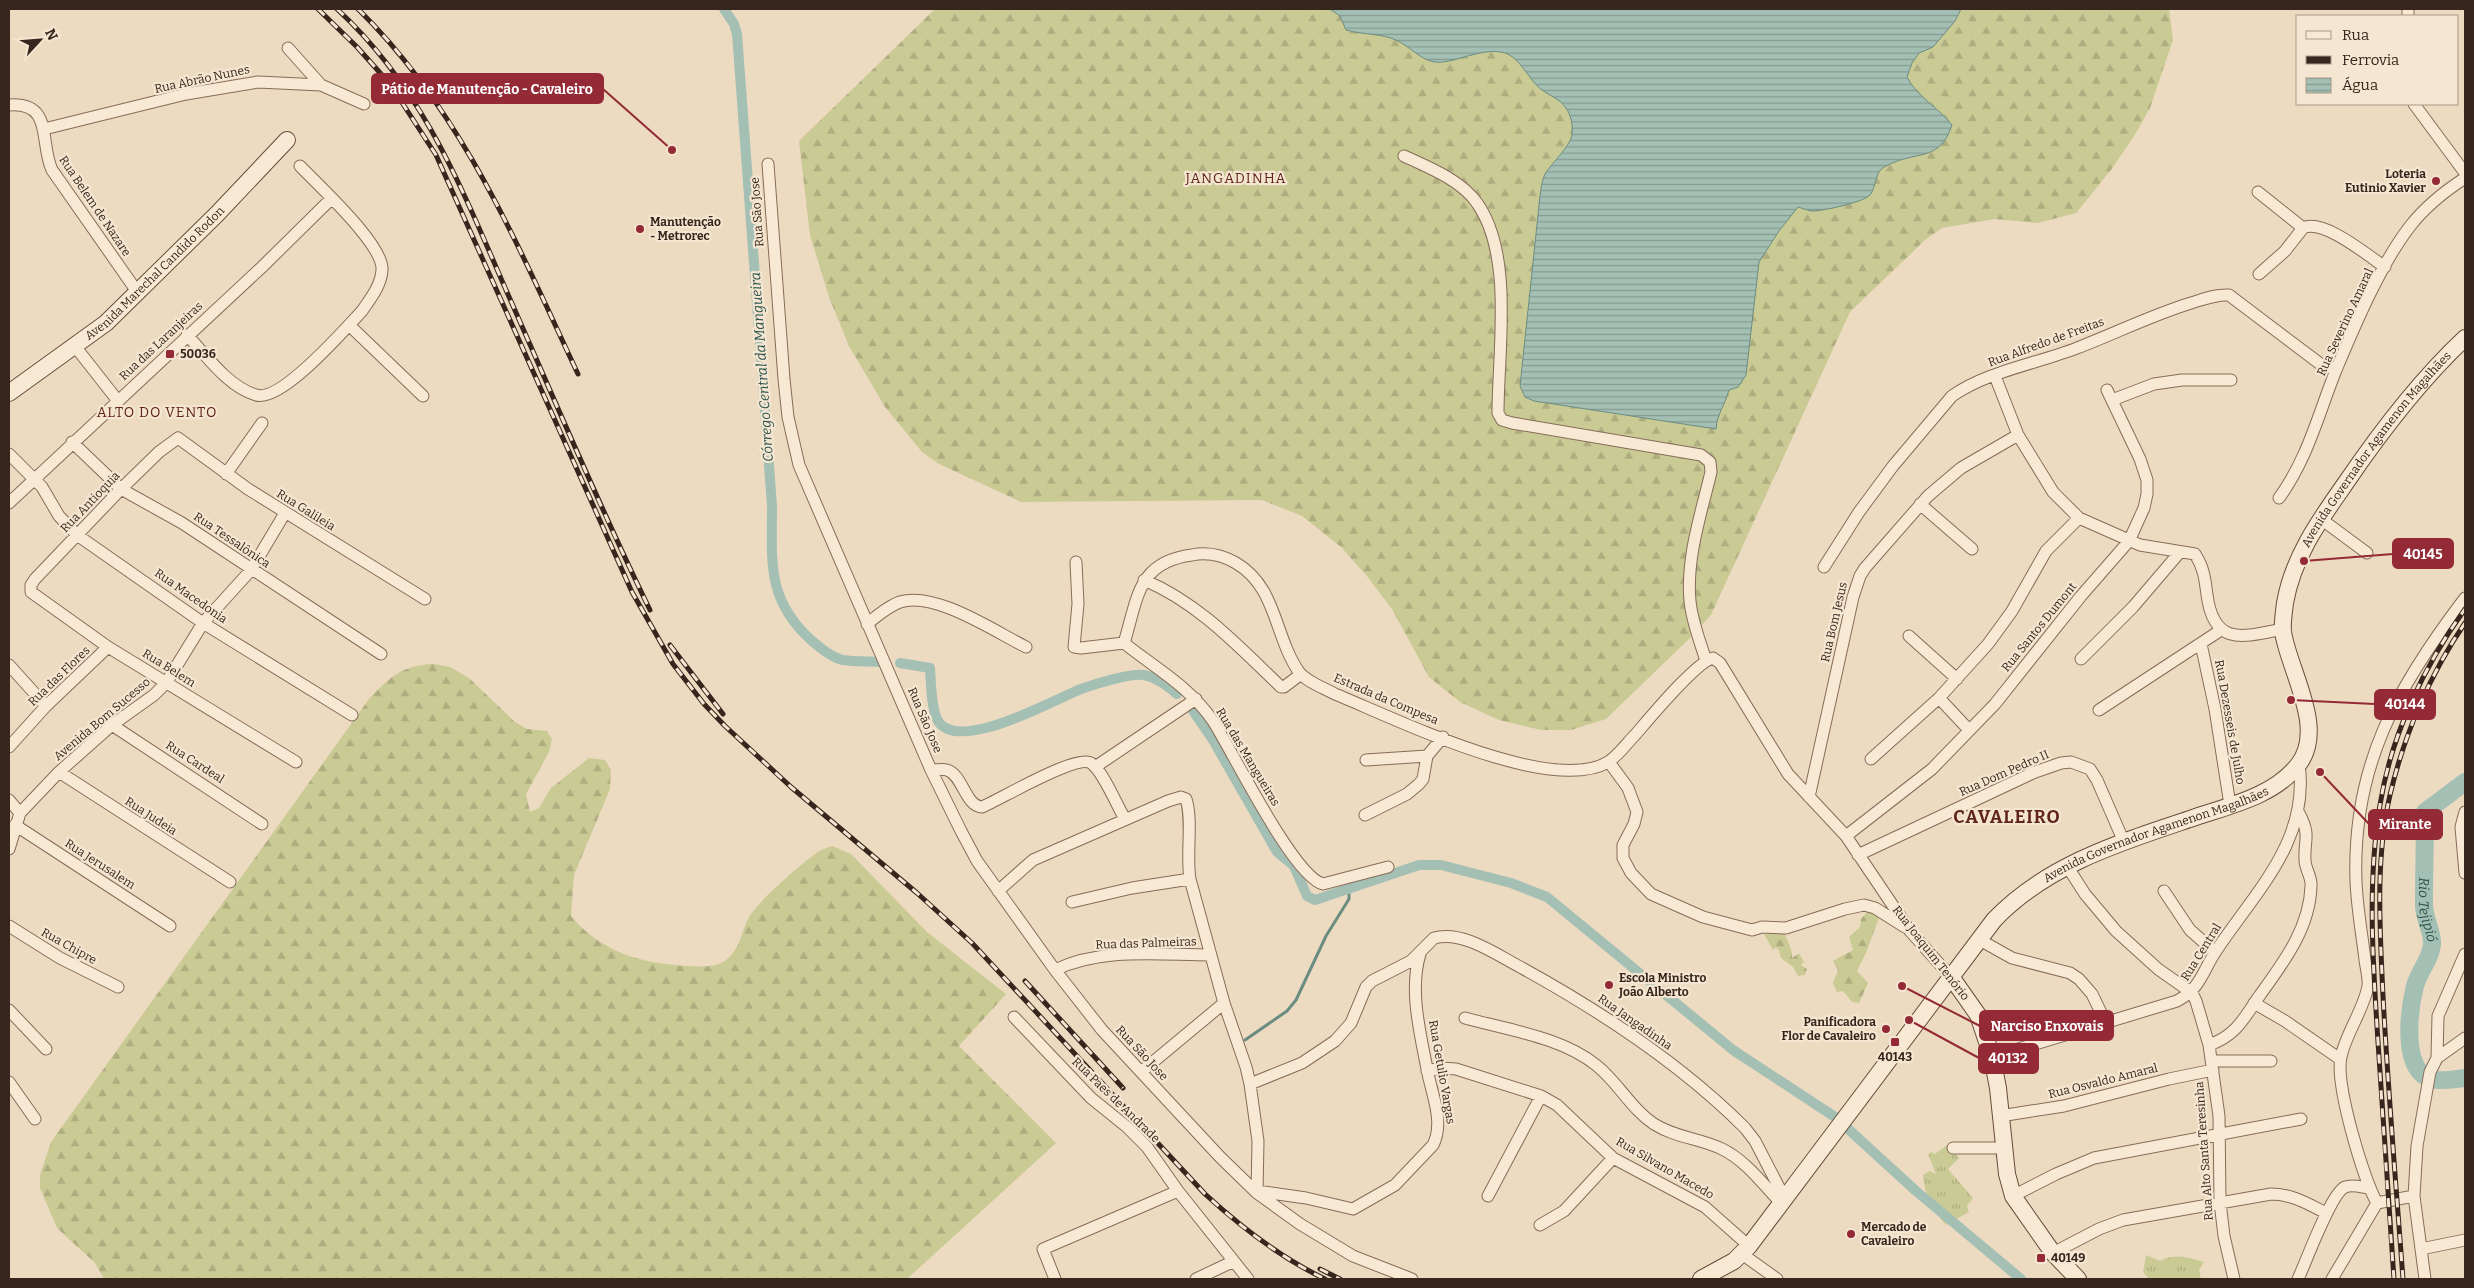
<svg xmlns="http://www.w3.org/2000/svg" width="2474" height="1288" viewBox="0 0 2474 1288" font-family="Bitter,serif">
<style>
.grass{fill:url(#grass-tufts)}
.forest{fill:url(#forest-firs)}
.water{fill:url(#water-rules);stroke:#6b8d81}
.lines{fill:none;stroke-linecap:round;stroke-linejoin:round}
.stream{stroke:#6b8d81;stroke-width:3}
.canal{stroke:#a4bfb4;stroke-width:10}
.river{stroke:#a4bfb4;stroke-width:18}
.street-casing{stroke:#866c59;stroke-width:13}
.secondary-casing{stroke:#674d3c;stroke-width:18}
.street{stroke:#f8e9d4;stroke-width:11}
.secondary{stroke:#f8e9d4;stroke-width:16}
.rail-casing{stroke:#36261d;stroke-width:5}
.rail{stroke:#f4e6d0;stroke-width:3;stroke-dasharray:9;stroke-linecap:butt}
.poi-dot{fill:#932a36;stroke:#f4e6d0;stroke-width:2}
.labels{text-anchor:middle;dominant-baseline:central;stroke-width:4.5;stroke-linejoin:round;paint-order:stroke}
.street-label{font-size:12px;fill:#36261d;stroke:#f4e6d0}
.poi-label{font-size:12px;font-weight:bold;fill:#36261d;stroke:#f4e6d0;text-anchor:start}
.neighbourhood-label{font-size:14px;letter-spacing:1px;fill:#61251d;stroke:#f4e6d0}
.water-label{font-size:14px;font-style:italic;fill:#2c554e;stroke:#f4e6d0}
.district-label{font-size:18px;font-weight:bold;letter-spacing:1px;fill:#61251d;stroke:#f4e6d0}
.leader{fill:none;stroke:#932a36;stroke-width:2}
.callout-dot{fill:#932a36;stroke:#f4e6d0;stroke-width:2}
.callout{fill:#932a36;stroke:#932a36;stroke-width:2}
.callout-label{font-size:14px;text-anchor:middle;font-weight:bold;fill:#fff}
</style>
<defs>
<pattern id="grass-tufts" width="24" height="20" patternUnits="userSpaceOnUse" patternTransform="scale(1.25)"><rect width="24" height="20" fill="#caca95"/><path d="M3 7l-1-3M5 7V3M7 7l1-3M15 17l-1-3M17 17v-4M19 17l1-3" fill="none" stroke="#aead80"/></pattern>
<pattern id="forest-firs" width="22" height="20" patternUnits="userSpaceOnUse" patternTransform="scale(1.25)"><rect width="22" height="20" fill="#caca95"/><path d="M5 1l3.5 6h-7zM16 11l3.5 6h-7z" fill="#aead80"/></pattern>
<pattern id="water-rules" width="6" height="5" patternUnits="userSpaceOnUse" patternTransform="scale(1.25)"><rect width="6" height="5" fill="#a4bfb4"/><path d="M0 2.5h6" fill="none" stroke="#869b92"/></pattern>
</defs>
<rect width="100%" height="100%" fill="#eddbc1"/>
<path class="grass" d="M1947,1145L1959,1158L1948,1169L1973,1198L1967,1206L1969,1212L1946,1225C1933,1210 1924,1195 1923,1175L1930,1171L1936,1174L1928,1154L1932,1152L1935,1154Z
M2146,1255L2160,1261C2174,1253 2189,1257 2204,1262L2199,1270L2201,1279H2149L2143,1272Z"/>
<path class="forest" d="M935,9H2169L2173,40L2150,108L2136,133L2111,170L2076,213L2038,223L1995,219L1942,228L1925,240L1850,312L1711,615L1690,638L1606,719L1571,730H1541L1499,720L1460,702L1429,677L1392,609L1366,575L1341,547L1302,516L1262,500L1021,502L939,464L922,452L885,407L849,346L829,297L810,235L799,141Z
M434,664L450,667L469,678L515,722L527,729L547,731L552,739L549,752L526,794L530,812L539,808L551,788L589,758L605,760L611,770L610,789L574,875L571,916C602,953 643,964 689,966C700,967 718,967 726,960C742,948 741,929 751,914C762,898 799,866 815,854C820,850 826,848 832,846L851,854L927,932L1006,994L959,1046L1056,1143L907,1279H104L95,1263L57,1228L40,1188V1175L51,1142L369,699C390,677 402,665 434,664Z
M1867,912L1880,915L1866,953L1857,971L1868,983L1859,1003L1852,1002L1843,991L1837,992L1833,983L1838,970L1833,961L1853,950L1849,937L1860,927L1861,919Z
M1784,932C1787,941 1793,949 1792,958L1799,953L1804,962L1801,965L1807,969L1805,975L1798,976L1793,967L1781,958L1779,951L1776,947L1773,950L1764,934Z"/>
<path class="water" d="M1330,9H1961L1955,21L1933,47L1919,53L1912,63L1907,77C1917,97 1938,107 1952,125C1940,163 1915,150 1886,166C1874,171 1877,186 1870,195C1864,202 1823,211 1813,211C1808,211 1802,208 1798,207L1779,231L1759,262L1746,375L1738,387L1729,390C1725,405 1717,414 1716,429L1534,401L1525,397L1520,386L1540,196C1541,189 1542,180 1545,174C1552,163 1572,144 1572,134C1573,125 1571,115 1566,108C1560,99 1550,96 1542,90C1528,80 1520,55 1501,52C1479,48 1451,65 1434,62C1420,59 1410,47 1398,41C1382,33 1363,35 1346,30L1340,16Z"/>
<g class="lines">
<path class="stream" d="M1245,1040L1287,1011L1296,1000L1326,936L1349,899V888"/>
<path class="canal" d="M724,9L734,24L737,34L772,506C772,561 766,599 811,640C819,647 833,658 843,660C856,662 869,661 882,662
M900,663L930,668C931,682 931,709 938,721C959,754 1055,699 1081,689C1095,684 1130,673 1144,675C1155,677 1169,687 1177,694
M1189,705L1213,740L1277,852L1294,866L1307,896L1315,900L1419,865H1441L1511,883L1547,897L1733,1050L1835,1117
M1847,1128L1916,1191L2021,1279"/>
<path class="river" id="s1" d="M2465,782L2425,812C2425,842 2424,873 2424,903C2423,917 2433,931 2432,944C2431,959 2419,971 2415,986C2409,1010 2401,1070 2431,1079C2441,1082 2455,1079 2465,1078"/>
<defs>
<path id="street" d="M2408,16V9
M288,48L321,85
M2414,104L2465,173
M9,105C54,102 39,142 52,170L138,293
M44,129L186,94L258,82L321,85L364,104
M1404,156C1428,167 1461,180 1477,203C1514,255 1498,351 1498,413L1502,420L1512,423L1701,455L1710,462L1711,472C1701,514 1686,558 1690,601C1692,622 1700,641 1706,661
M768,164L784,379L788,417L799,465L931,770L961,831L977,861L1055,970L1102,1030L1220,1157L1257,1193L1300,1224L1353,1256L1412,1279
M2258,192L2303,228
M2303,228C2323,218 2367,255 2385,267
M2259,274L2285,251L2303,228
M349,325L423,396
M187,335C206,355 228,387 256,395C281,403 344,330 362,311C370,299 381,286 382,270C384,245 318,185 300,166
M74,345L118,401
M1995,376L2018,435L2053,492L2079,518L2140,545L2195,554C2204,568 2205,579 2207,595C2214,647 2243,637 2283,629
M2112,400L2154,384L2182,380H2231
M72,442L121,489L182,523L381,654
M9,454L42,487L59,516L77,535L203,623L352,715
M226,474L262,423
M2279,498C2308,458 2318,415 2336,370C2355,325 2381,263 2411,225C2426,206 2445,191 2465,178
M9,503L262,267L331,199
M1920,504L1972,549
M2321,519L2367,553
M1076,562L1078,604L1074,647L1081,648L1124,643C1155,668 1190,687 1213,721C1233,752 1293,876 1323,884L1388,867
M1824,567L1859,512L1893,466L1952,396C1988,371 2036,364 2077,348C2116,333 2152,315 2191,303C2204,299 2216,294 2229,295L2319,363L2336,370
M1144,580C1199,603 1239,647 1281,687H1284L1301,674
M867,624C877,616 888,606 900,602C935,591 994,631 1026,647
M1909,636L1957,679
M1124,643C1138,598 1137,562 1192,555C1207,552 1222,555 1236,563C1277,587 1274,636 1299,672C1307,682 1324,688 1335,694C1394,718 1551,796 1608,762C1618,756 1627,743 1635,735C1649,719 1696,662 1713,658L1720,663L1788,774L1846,836L1910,931L1952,978
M2201,644L2215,709L2230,805
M2081,659L2133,607L2180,552
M9,665L46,706
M1939,698L1969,730
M2099,710L2221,630
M112,725L262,824
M9,747L46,706L108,647
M1871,759L1939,698L1988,644L2012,611L2046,551L2079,518
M1366,760L1427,756
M296,762L108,647L31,592V585L35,579L121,489L159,452L178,438L248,489L425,599
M1609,762L1628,788L1637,812L1634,824L1623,845V858L1631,873L1651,894L1703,917L1752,930L1762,927L1786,928L1845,909L1864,905L1875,908L1905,927
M1095,767L1196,699
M931,770C936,770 943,769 947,770C963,775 965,806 982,807C1001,799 1076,754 1091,763C1103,771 1117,806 1125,819
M59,772L230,882
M1809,797L1853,597L1860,576L1865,568L1928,496L1961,468L2018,435
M9,800L20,813
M2465,812L2461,827L2465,873
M1365,815L1407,794L1419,784L1423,779L1427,756L1443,737
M15,825L170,926
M1846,836L1932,769L1995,704L2081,596L2129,541L2144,508L2147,494V480L2140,459L2107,390
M9,849L20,813L59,772L112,725L154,695L166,683L203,623L251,570L285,513
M1858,855L2035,772L2061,763L2071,762L2090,769L2097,780L2124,842
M2067,866L2085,894L2116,931L2158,969L2192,993L2196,1001L2209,1045L2219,1116L2220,1202L2224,1236L2234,1279
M998,891L1033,860L1168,801L1181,797L1186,799C1193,820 1186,855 1190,879L1224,1003L1246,1067L1250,1084L1258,1141L1257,1193
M2164,891L2190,930L2215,952
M1072,902L1132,888L1190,879
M9,926L60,958L118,987
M1980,940L2012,958L2070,973L2079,979L2092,994L2106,1023
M1055,970C1102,947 1160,955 1211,955
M2254,1003L2285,1021L2340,1059
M9,1010L46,1049
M1014,1017L1091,1098L1127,1127L1147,1147L1178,1191L1248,1279
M1465,1018C1508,1030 1561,1037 1596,1065C1618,1082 1631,1109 1654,1124C1676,1138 1700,1138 1722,1149C1745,1160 1763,1184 1780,1202
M2209,1045C2237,1035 2244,1018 2260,995C2283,963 2310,928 2311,886C2312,877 2305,869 2305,860C2304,838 2311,836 2299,813
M1992,1057L2177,1001C2201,988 2202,972 2216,951C2255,892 2310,841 2299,764
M2437,1058L2465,1038
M2212,1061H2271
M1427,1071L1441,1068L1456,1069L1541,1096L1557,1105L1613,1158L1705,1207L1749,1246
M1141,1072L1224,1003
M9,1082L35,1119
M1250,1084L1302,1063L1335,1041L1351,1023L1366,987L1372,981L1411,961L1434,938C1463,930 1497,955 1522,968C1602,1012 1680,1063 1745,1128L1755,1141L1784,1197
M2000,1116L2064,1106L2169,1079L2213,1070
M1953,1148H2003
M1257,1191L1306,1198L1353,1209L1395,1185L1433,1145C1445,1122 1431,1092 1427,1069C1420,1032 1409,990 1420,954
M1488,1196L1541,1096
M2013,1196L2056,1174L2094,1158L2301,1119
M2377,1203L2414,1196
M1540,1225L1564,1211L1613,1158
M2421,1249L2465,1240
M2053,1253L2099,1229L2123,1220L2271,1194C2292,1194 2308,1204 2326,1213
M1742,1254L1777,1279
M1055,1279L1043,1249L1178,1191
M1196,1279L1232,1262
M2298,1279C2306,1262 2331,1193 2345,1187C2352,1184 2361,1187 2368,1188
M2332,1279L2377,1203C2363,1178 2335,1084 2341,1057C2346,1033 2364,1009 2368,986C2369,979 2366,968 2365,960C2362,934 2357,908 2356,881C2352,766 2397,687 2465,598
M2425,1279L2414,1196L2417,1146L2430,1072L2437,1058L2438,1016L2465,954"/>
<g id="secondary">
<path id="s2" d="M9,393L106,323L217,214L287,140"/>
<path d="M1952,978L1978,1015L1992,1057L1998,1088L2007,1174L2013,1196L2053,1253L2078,1279"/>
<path id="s3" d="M1701,1279L1734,1261L1749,1246L1994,920C2046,865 2121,842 2190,819C2227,806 2273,797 2298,765C2327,729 2289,671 2283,632C2282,623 2284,612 2285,603C2293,557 2319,521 2345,484C2381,431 2419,381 2465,338"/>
</g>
</defs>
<use href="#street" class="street-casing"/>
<use href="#secondary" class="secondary-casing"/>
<use href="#street" class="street"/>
<use href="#secondary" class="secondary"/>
<defs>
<path id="rail" d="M318,9L357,47L390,84L436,155L632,592L673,664L704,704L725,726L791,787L917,893L972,943L1205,1194C1241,1227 1281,1258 1325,1279
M337,9C425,90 463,192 510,299C556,403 600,508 650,610
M358,9C462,111 517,244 578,374
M670,645L723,714
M1025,981L1123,1088
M1320,1269L1340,1279
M2394,1279C2388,1200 2383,1121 2378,1042C2373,963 2367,883 2380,805C2391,735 2424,666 2465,609
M2403,1279C2396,1185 2388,1090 2383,996C2380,930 2375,860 2390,795C2404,735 2430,674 2465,623"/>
</defs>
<use href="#rail" class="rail-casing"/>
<use href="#rail" class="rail"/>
</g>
<g class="poi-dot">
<circle cx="2436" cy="181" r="5"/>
<circle cx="640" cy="229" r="5"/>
<rect x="165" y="349" width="10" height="10" rx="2.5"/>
<circle cx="1609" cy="985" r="5"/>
<circle cx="1886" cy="1029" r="5"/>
<rect x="1890" y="1037" width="10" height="10" rx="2.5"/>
<circle cx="1851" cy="1234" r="5"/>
<rect x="2036" y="1253" width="10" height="10" rx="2.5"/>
</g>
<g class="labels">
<g class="street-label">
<text transform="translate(202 79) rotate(-12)">Rua Abrão Nunes</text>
<text transform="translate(95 206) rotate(56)">Rua Belem de Nazare</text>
<text transform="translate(757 212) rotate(-94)">Rua São Jose</text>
<text stroke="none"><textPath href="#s2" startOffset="189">Avenida Marechal Candido Rodon</textPath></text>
<text transform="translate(2345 322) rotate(-65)">Rua Severino Amaral</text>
<text transform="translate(161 341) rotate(-43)">Rua das Laranjeiras</text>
<text transform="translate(2046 342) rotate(-20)">Rua Alfredo de Freitas</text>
<text stroke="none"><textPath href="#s3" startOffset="1161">Avenida Governador Agamenon Magalhães</textPath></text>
<text transform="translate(90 502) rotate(-46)">Rua Antioquia</text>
<text transform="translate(306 510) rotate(32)">Rua Galileia</text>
<text transform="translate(232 540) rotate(34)">Rua Tessalônica</text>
<text transform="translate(191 596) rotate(35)">Rua Macedonia</text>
<text transform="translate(1834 622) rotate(-77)">Rua Bom Jesus</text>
<text transform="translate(2039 627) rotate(-51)">Rua Santos Dumont</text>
<text transform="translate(169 668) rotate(32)">Rua Belem</text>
<text transform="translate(59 676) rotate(-44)">Rua das Flores</text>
<text transform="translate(1386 699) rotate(23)">Estrada da Compesa</text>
<text transform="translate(102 719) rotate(-40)">Avenida Bom Sucesso</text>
<text transform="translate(925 720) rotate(67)">Rua São Jose</text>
<text transform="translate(2230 722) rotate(80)">Rua Dezesseis de Julho</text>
<text transform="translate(1248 757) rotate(59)">Rua das Mangueiras</text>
<text transform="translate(195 762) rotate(33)">Rua Cardeal</text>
<text transform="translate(2004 773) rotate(-24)">Rua Dom Pedro II</text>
<text transform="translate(151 816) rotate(33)">Rua Judeia</text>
<text stroke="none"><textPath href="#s3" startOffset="652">Avenida Governador Agamenon Magalhães</textPath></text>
<text transform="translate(100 864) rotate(33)">Rua Jerusalem</text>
<text transform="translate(1146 943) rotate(-2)">Rua das Palmeiras</text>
<text transform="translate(69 946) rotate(29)">Rua Chipre</text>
<text transform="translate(2201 952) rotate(-58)">Rua Central</text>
<text transform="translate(1931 953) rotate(52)">Rua Joaquim Tenório</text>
<text transform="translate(1635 1022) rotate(35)">Rua Jangadinha</text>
<text transform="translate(1142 1053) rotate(47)">Rua São Jose</text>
<text transform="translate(1442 1072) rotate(80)">Rua Getulio Vargas</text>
<text transform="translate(2103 1081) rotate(-14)">Rua Osvaldo Amaral</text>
<text transform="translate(1116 1100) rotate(44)">Rua Paes de Andrade</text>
<text transform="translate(2204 1151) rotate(-94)">Rua Alto Santa Teresinha</text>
<text transform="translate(1665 1168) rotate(30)">Rua Silvano Macedo</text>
</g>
<g class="poi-label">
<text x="2426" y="174" text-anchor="end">Loteria<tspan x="2426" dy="14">Eutinio Xavier</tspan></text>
<text x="650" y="222">Manutenção<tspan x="650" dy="14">- Metrorec</tspan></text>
<text x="180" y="354">50036</text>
<text x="1619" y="978">Escola Ministro<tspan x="1619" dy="14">João Alberto</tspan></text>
<text x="1876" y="1022" text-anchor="end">Panificadora<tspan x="1876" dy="14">Flor de Cavaleiro</tspan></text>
<text x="1895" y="1057" text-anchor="middle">40143</text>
<text x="1861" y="1227">Mercado de<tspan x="1861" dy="14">Cavaleiro</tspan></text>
<text x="2051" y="1258">40149</text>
</g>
<g class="neighbourhood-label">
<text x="1236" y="178">JANGADINHA</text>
<text x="157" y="412">ALTO DO VENTO</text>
</g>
<g class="water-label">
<text transform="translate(762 367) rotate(-94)">Córrego Central da Mangueira</text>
<text stroke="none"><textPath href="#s1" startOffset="148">Rio Tejipió</textPath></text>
</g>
<g class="district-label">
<text x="2007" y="817">CAVALEIRO</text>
</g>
</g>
<path class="leader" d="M672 150L603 89M2304 561L2393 554M2291 700L2375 704M2320 772L2369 824M1902 986L1980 1026M1909 1020L1979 1058"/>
<g class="callout-dot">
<circle cx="672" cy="150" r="5"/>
<circle cx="2304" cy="561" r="5"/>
<circle cx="2291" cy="700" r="5"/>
<circle cx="2320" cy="772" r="5"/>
<circle cx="1902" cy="986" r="5"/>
<circle cx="1909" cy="1020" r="5"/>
</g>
<g class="callout">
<rect x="372" y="74" width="231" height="29" rx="5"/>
<rect x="2393" y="539" width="60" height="29" rx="5"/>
<rect x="2375" y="690" width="60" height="29" rx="5"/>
<rect x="2369" y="810" width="73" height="29" rx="5"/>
<rect x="1980" y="1011" width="133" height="29" rx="5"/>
<rect x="1979" y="1044" width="59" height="29" rx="5"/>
</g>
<g class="callout-label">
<text x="487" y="94">Pátio de Manutenção - Cavaleiro</text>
<text x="2423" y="559">40145</text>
<text x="2405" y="709">40144</text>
<text x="2405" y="829">Mirante</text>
<text x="2047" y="1031">Narciso Enxovais</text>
<text x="2008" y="1063">40132</text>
</g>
<rect width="2474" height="1288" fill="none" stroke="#36261d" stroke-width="20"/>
<rect x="2296" y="15" width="162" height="90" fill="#f4e6d0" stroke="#a89988"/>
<rect x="2306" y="31" width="25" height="8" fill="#f8e9d4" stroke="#a89988"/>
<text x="2342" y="40" font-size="15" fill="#36261d">Rua</text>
<rect x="2306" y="56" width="25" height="8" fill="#36261d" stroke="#a89988"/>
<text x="2342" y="65" font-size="15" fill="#36261d">Ferrovia</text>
<rect x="2306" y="78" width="25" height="15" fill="url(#water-rules)" stroke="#a89988"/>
<text x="2342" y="90" font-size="15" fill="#36261d">Água</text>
<g transform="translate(40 40) rotate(64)" stroke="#f4e6d0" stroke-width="4" paint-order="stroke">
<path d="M0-4L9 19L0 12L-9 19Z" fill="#36261d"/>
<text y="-8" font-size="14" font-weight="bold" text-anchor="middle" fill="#36261d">N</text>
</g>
</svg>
